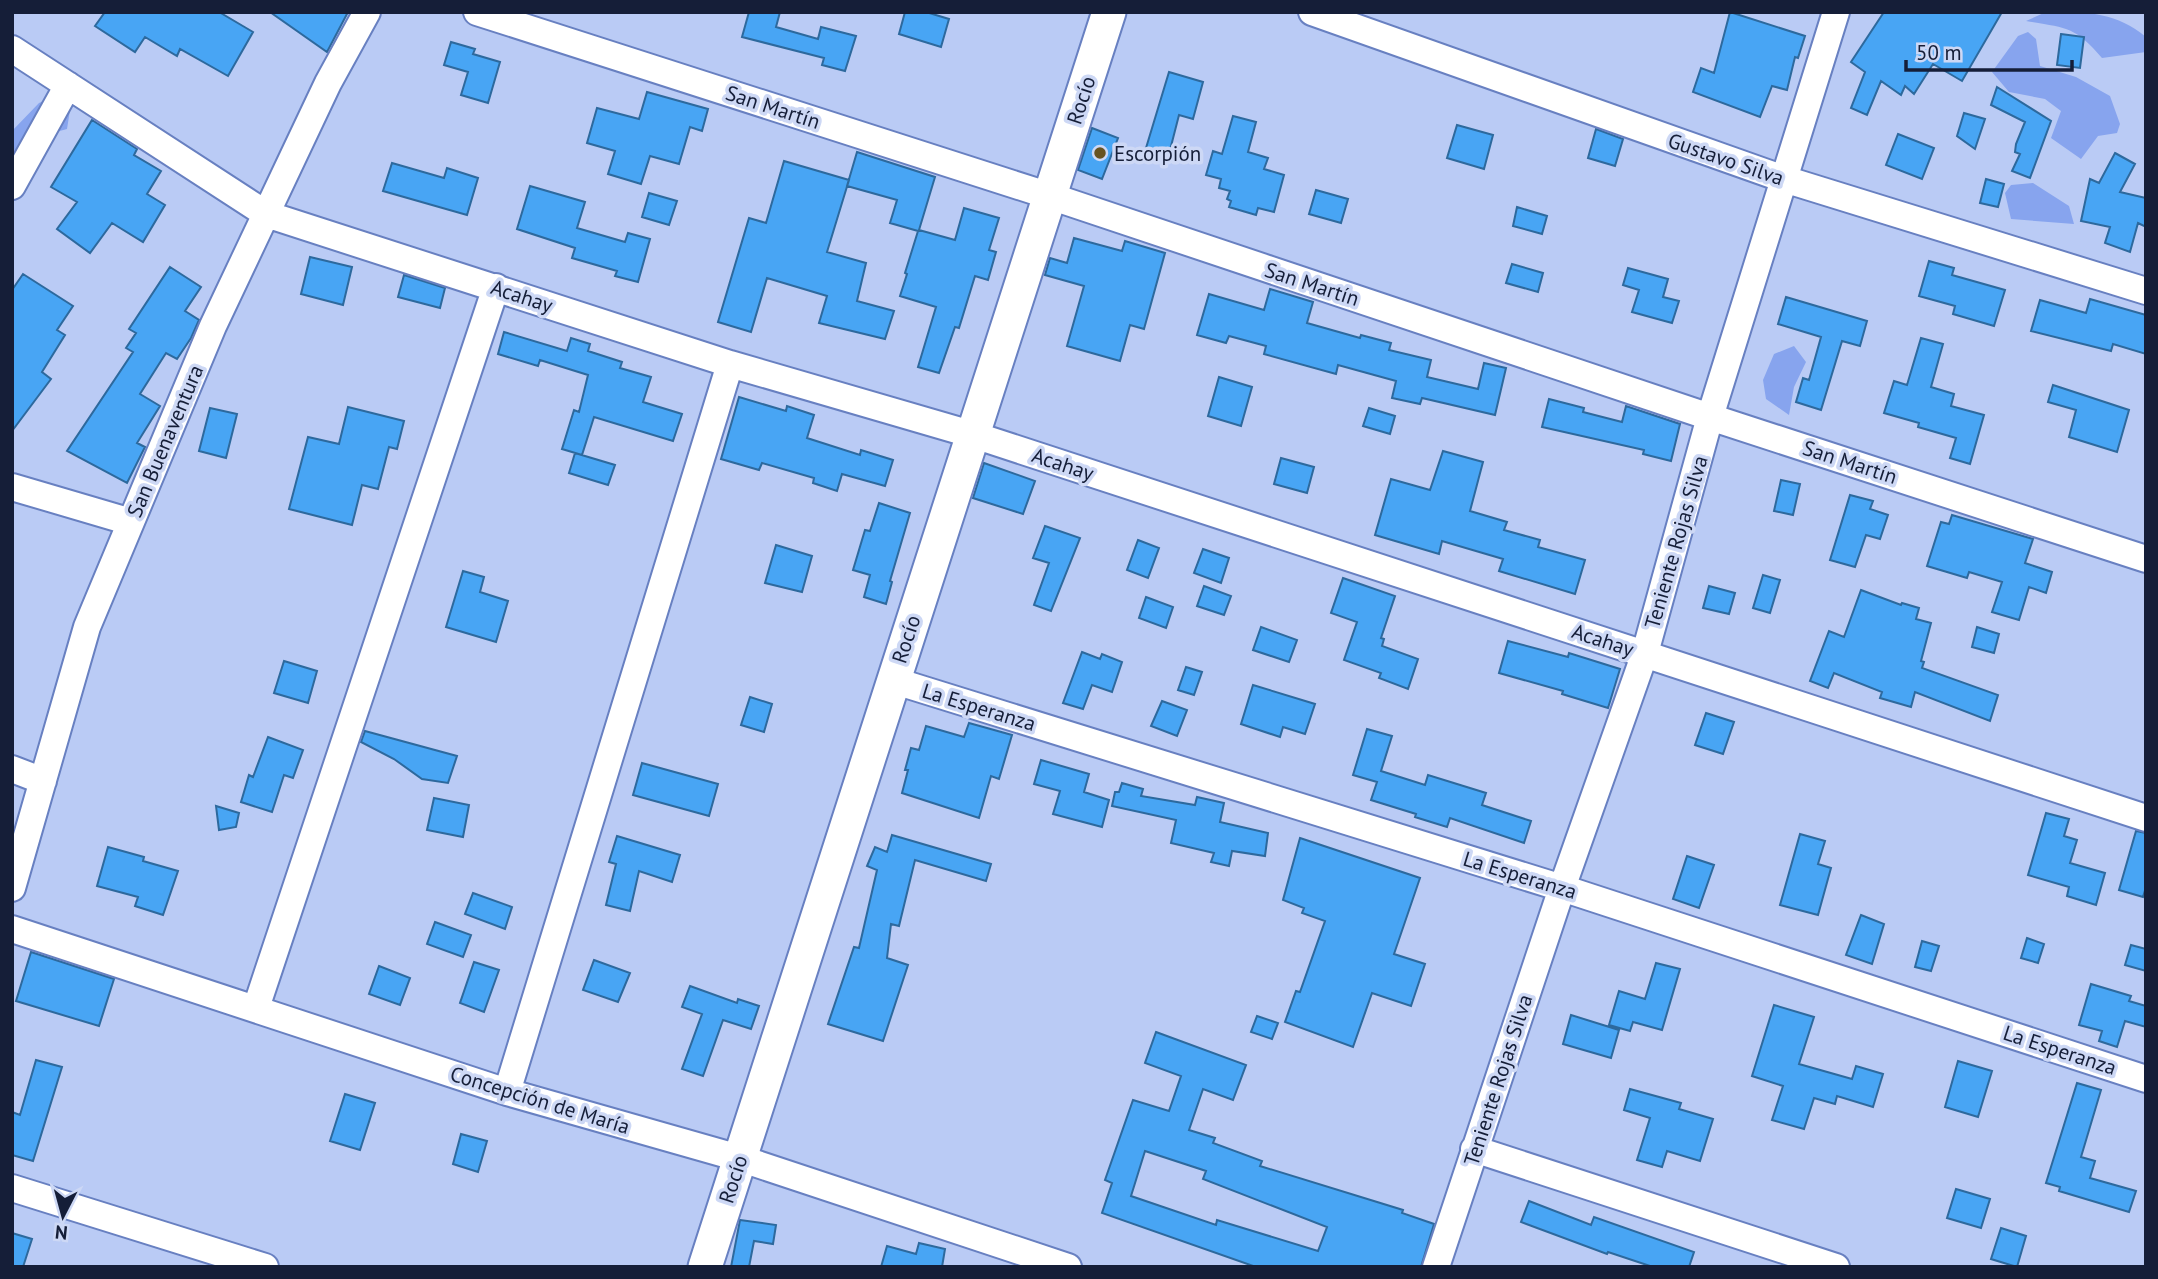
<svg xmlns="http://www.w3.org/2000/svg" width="2158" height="1279" viewBox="0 0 2158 1279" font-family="'PT Sans',sans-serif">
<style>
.green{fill:#87a4ee}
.building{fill:#48a5f4;stroke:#2d699d;stroke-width:2;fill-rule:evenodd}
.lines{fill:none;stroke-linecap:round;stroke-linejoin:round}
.minor-casing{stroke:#6880c1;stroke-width:30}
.major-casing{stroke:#6880c1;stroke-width:37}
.minor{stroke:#fff;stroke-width:26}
.major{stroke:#fff;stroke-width:33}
.poi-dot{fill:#675322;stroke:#cdd8f5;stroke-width:2.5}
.labels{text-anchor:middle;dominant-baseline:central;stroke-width:7;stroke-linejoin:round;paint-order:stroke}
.street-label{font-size:21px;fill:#151e38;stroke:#cdd8f5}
.poi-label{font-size:21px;fill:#151e38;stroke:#cdd8f5;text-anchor:start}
</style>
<rect width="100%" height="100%" fill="#bacbf5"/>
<path class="green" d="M2046,12C2084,12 2115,11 2146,37V52L2102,58C2075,26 2066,28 2026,21Z
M2028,32L2036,39L2040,66L2076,77L2110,96L2120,124L2117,133L2098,136L2081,159L2051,138L2061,111L2045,99L2009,92L1992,72L2018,36Z
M57,95L70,110L67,129L30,139L12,168V131L39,103Z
M2033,183L2069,206L2074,224L2011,219L2005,193L2011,185Z
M1794,346L1806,362L1794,387L1789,415L1766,399L1763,380L1774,354Z"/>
<path class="building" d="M105,12H219L253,32L228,76L180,49L177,56L145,37L135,52L95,26Z
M270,12H348L327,52Z
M749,12H780L776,27L818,39L821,27L856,36L845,71L822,65L824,58L742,37Z
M905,12H926L949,19L941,47L899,34Z
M1730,12L1805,36L1798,58L1795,57L1787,90L1772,86L1760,117L1693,92L1701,68L1714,73Z
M1884,12H2002L1962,81L1933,64L1914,94L1905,86L1901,95L1881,81L1867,115L1851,108L1865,72L1851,62Z
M2061,34L2084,37L2080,68L2057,65Z
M451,42L475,49L473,54L500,62L488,103L461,95L468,72L444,65Z
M1169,72L1203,82L1193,119L1179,115L1169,154L1146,148Z
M1997,87L2051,121L2030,178L2012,171L2020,154L2015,152L2016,144L2025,122L1991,105Z
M647,92L708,109L702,131L690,127L679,164L650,156L641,184L608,174L615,151L587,143L597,108L639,119Z
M1964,113L1985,119L1975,149L1957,136Z
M1233,116L1256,122L1248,152L1268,158L1264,169L1284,175L1274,212L1258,208L1256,215L1229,207L1231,201L1227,199L1230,191L1219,188L1221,179L1206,175L1213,151L1222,154Z
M92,120L137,149L134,155L161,171L147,194L165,205L143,242L112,223L90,253L57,229L77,202L51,187Z
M1457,125L1493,135L1484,169L1447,158Z
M1092,128L1118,138L1102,179L1078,170Z
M1596,129L1623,139L1615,166L1588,158Z
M1898,134L1934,148L1922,179L1886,165Z
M857,152L935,177L919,230L955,240L964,208L999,218L989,250L996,252L988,280L975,276L959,328L955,327L939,373L918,367L936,307L900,296L907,274L905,273L918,231L890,223L897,200L847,186Z
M2115,153L2135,164L2120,192L2146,198V227L2138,223L2130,252L2105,243L2110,227L2081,221L2090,179L2099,183Z
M784,161L849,180L827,252L866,263L857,301L894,311L885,339L819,323L827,296L767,278L751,332L718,322L749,218L766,223Z
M392,163L444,178L447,168L478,178L467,215L383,191Z
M1986,179L2004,184L1998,207L1980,203Z
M530,186L585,202L577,228L625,242L628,233L650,239L638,282L615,276L617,271L572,258L575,248L517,229Z
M1316,190L1348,199L1341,223L1309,214Z
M649,193L677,201L669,225L642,217Z
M1517,207L1547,216L1542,234L1513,226Z
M1074,238L1122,251L1125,241L1165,253L1144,329L1130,325L1120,361L1067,346L1084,286L1045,275L1050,258L1067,263Z
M310,257L352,267L343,305L301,294Z
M1929,261L1954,268L1952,275L2005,290L1994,326L1953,314L1955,306L1919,296Z
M1512,264L1543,273L1538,292L1506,283Z
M170,267L201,287L185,311L199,320L191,338L177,359L166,353L140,394L160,406L137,443L145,447L127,483L67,451L133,352L126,348L136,333L129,329Z
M1628,268L1668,279L1663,297L1679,301L1672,323L1632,312L1639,290L1623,285Z
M23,274L73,306L57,330L65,335L42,372L51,379L12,431V290Z
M404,275L445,288L440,308L398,297Z
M1270,289L1313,302L1307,323L1360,338L1361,335L1391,343L1389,350L1431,360L1427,377L1478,389L1484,363L1506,368L1495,415L1422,398L1420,404L1392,398L1396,381L1338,365L1336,374L1264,354L1266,346L1229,336L1226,343L1197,335L1209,294L1264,310Z
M1786,297L1867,321L1860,346L1842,341L1821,410L1796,402L1803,378L1809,380L1821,337L1778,324Z
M2090,299L2146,315V354L2113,344L2111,351L2031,331L2040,300L2086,313Z
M504,332L567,351L571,338L590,344L588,351L622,362L620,368L651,377L643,402L682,414L673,441L594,417L582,455L562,449L574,410L579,412L588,375L540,360L538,366L498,354Z
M1921,338L1943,344L1931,387L1954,394L1951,406L1984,415L1970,464L1950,458L1956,438L1918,427L1919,423L1884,413L1894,381L1907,385Z
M1219,377L1252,387L1241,426L1208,416Z
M2053,385L2129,410L2117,452L2069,437L2076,410L2048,402Z
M739,397L786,411L787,406L814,415L807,438L860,455L861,450L893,460L885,486L842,474L837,491L813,483L814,478L762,463L759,470L721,459Z
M1549,399L1584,408L1583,412L1622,422L1626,406L1680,424L1671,461L1643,454L1644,450L1542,427Z
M348,407L404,421L397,449L389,447L378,489L362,485L352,525L289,509L308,437L339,444Z
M210,408L237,414L226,458L199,451Z
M1369,408L1395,416L1390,434L1363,426Z
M1443,451L1483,462L1470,511L1507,522L1504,530L1540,540L1538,547L1585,560L1575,594L1499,571L1503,559L1442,541L1439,554L1375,535L1391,479L1430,490Z
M575,453L615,465L608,485L569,473Z
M1281,458L1314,467L1307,493L1274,484Z
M984,463L1035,481L1023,514L973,498Z
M1781,480L1800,484L1793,515L1774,511Z
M1850,495L1873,501L1870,509L1888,515L1880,539L1866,535L1855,567L1830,560Z
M879,503L910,513L890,581L892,582L886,604L864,597L870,575L853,570L865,530L870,531Z
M1952,515L2033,539L2025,563L2052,572L2046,593L2029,587L2019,620L1992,612L2002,582L1969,572L1967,578L1927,566L1941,522L1949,524Z
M1045,526L1080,538L1051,611L1034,605L1049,563L1033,558Z
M1138,540L1159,548L1148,578L1127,570Z
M776,545L812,556L802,592L765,583Z
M1203,549L1229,558L1221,583L1194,573Z
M463,571L484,577L480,592L508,601L496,642L446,627Z
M1763,575L1780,580L1770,613L1753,608Z
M1343,578L1395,596L1381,638L1384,639L1382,646L1418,659L1408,689L1379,678L1381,673L1344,660L1357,622L1331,613Z
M1204,586L1231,596L1224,615L1197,606Z
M1709,586L1735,593L1729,614L1703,608Z
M1861,590L1901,605L1902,603L1919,608L1916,619L1931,623L1921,661L1924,662L1922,668L1998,695L1990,721L1915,692L1911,707L1880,698L1882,692L1834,673L1828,688L1810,681L1829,631L1844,637Z
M1146,597L1173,607L1166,628L1139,618Z
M1261,627L1297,640L1289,662L1253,650Z
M1977,627L1999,634L1994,653L1972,647Z
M1508,641L1568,657L1569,653L1620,669L1608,708L1562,694L1563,691L1499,673Z
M1082,652L1100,659L1102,654L1122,662L1112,692L1092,685L1083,709L1063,703Z
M284,661L317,671L308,703L274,693Z
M1186,667L1202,672L1194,695L1178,690Z
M1253,685L1315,704L1305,734L1283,727L1280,737L1241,724Z
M750,697L772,704L764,732L741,725Z
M1162,701L1187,710L1177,736L1151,726Z
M1706,713L1734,722L1723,754L1695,745Z
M969,723L1012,735L999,779L991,776L979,818L902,793L908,770H905L911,748L919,750L926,726L964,737Z
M1367,729L1392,736L1381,771L1425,785L1428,775L1486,793L1482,805L1531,821L1524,843L1450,818L1447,827L1415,817L1416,814L1371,800L1377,782L1353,775Z
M365,731L457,756L448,783L422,779L394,759L361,742Z
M268,737L303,750L293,778L284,775L272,812L241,802L249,775L253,777Z
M1041,760L1089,774L1084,792L1109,800L1102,827L1053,814L1060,791L1034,784Z
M642,763L718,784L709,816L633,795Z
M1122,783L1143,789L1141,796L1195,805L1197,797L1224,803L1220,822L1268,833L1265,856L1232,851L1229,866L1211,862L1214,853L1171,843L1176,820L1112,806L1115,792H1119Z
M434,798L469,805L463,837L427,830Z
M216,806L239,813L236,827L219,830Z
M2046,813L2069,819L2064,836L2077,840L2070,863L2105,873L2096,905L2067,896L2069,887L2028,875Z
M2136,831L2146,833V887L2143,897L2119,890Z
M1800,834L1825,841L1818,864L1831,868L1818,915L1780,905Z
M892,835L991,864L986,881L915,860L899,926L891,924L887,958L908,965L883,1041L828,1024L854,947L859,948L877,870L867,866L875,847L887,852Z
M617,836L680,855L672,882L639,871L630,911L606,905L616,864L609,862Z
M1300,838L1420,878L1394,954L1425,964L1411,1006L1372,993L1353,1047L1285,1022L1296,991L1300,992L1325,921L1302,913L1304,908L1283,900Z
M108,847L144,857L143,861L178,871L163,915L135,906L138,897L97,886Z
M1687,856L1714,865L1699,908L1673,899Z
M473,893L512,907L505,929L465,914Z
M1861,915L1884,924L1872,964L1846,955Z
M435,922L471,935L463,957L427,944Z
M2027,938L2044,944L2038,963L2021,958Z
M1922,941L1939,946L1931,971L1915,967Z
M2131,945L2146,949V971L2125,965Z
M31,952L114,979L99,1026L16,1001Z
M594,960L630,973L618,1002L583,990Z
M474,962L499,970L484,1012L460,1003Z
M1656,963L1680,969L1662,1030L1633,1022L1630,1031L1609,1025L1619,991L1645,999Z
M379,966L410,978L400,1005L369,994Z
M2091,984L2131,996L2129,1001L2146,1006V1027L2125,1021L2117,1047L2099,1041L2102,1031L2079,1025Z
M690,986L737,1003L738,999L759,1006L751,1029L723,1020L703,1076L682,1069L702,1014L682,1007Z
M1774,1005L1814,1017L1799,1064L1852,1079L1856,1066L1883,1074L1873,1107L1837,1096L1835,1104L1814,1098L1804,1129L1772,1120L1783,1086L1752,1076Z
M1571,1015L1619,1030L1611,1058L1563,1044Z
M1257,1016L1278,1023L1272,1039L1251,1032Z
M1156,1032L1246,1065L1233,1100L1203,1089L1189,1130L1215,1138L1213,1143L1262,1161L1260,1166L1403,1210L1402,1213L1434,1224L1421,1267H1256L1102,1213L1112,1183L1105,1180L1133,1100L1169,1111L1181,1076L1145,1063ZM1145,1151L1206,1171L1203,1179L1327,1227L1318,1251L1217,1220L1216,1225L1131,1196Z
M36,1060L62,1067L33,1161L12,1155V1112L20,1115Z
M1958,1061L1992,1071L1978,1117L1945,1107Z
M2077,1083L2101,1090L2081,1157L2095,1161L2090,1178L2136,1191L2129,1212L2059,1191L2060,1187L2046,1183Z
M1630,1089L1681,1103L1679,1109L1713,1119L1700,1161L1667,1151L1662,1167L1637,1160L1650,1118L1624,1110Z
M345,1094L375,1103L360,1150L330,1141Z
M461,1134L487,1141L478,1172L453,1164Z
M1956,1189L1990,1199L1981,1228L1947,1218Z
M1529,1201L1591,1225L1594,1217L1694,1252L1689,1267H1653L1608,1252L1607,1254L1521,1222Z
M740,1220L776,1225L773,1244L754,1241L749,1267H731Z
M2001,1228L2026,1236L2017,1267L1991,1259Z
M12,1233L32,1239L23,1267H12Z
M919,1243L945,1249L942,1267H881L887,1246L916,1254Z"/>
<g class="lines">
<defs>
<path id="minor" d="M477,12L1050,196L1710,417L2146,559
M1312,12L1784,179L2146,291
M12,49L266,214L730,364L974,435L2146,818
M12,186L68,85
M12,487L131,522
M892,680L1562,888L2146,1079
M12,769L43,781
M12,888L87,627L213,326L328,83L367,12
M12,929L507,1092L739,1158L1068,1267
M256,1008L496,287
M507,1092L730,364
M1474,1149L1836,1267
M12,1188L265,1267
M1436,1267L1562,888L1645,653L1710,417L1836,12"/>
<path id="major" d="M705,1267L1109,12"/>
</defs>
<use href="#minor" class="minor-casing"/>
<use href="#major" class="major-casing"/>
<use href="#minor" class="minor"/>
<use href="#major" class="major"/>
</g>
<circle class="poi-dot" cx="1100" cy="153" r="7"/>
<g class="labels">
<g class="street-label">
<text transform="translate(1081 100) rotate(-72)">Rocío</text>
<text transform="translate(773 107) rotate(18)">San Martín</text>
<text transform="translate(1726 159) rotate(19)">Gustavo Silva</text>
<text transform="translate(1312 284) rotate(18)">San Martín</text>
<text transform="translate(522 296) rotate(18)">Acahay</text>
<text transform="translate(165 441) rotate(-67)">San Buenaventura</text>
<text transform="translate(1850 462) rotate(18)">San Martín</text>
<text transform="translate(1063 464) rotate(18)">Acahay</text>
<text transform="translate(1676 542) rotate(-74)">Teniente Rojas Silva</text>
<text transform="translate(906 639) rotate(-72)">Rocío</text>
<text transform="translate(1603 640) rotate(18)">Acahay</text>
<text transform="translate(979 707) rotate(17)">La Esperanza</text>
<text transform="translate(1520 875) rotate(17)">La Esperanza</text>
<text transform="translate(2060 1050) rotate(18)">La Esperanza</text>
<text transform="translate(1498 1080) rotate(-72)">Teniente Rojas Silva</text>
<text transform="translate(540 1100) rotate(17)">Concepción de María</text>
<text transform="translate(733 1179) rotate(-72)">Rocío</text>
</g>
<g class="poi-label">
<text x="1114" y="153">Escorpión</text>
</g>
</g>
<rect width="2158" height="1279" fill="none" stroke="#151e38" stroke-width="28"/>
<g transform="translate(63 1216) rotate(186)" stroke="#cdd8f5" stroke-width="5" paint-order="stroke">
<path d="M0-5L12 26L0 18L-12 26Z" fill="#151e38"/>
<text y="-10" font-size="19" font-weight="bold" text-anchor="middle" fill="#151e38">N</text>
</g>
<path d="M1906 60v10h166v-10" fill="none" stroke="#151e38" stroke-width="3.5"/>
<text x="1916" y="60" font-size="21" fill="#151e38" stroke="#cdd8f5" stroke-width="5" paint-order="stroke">50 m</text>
</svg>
